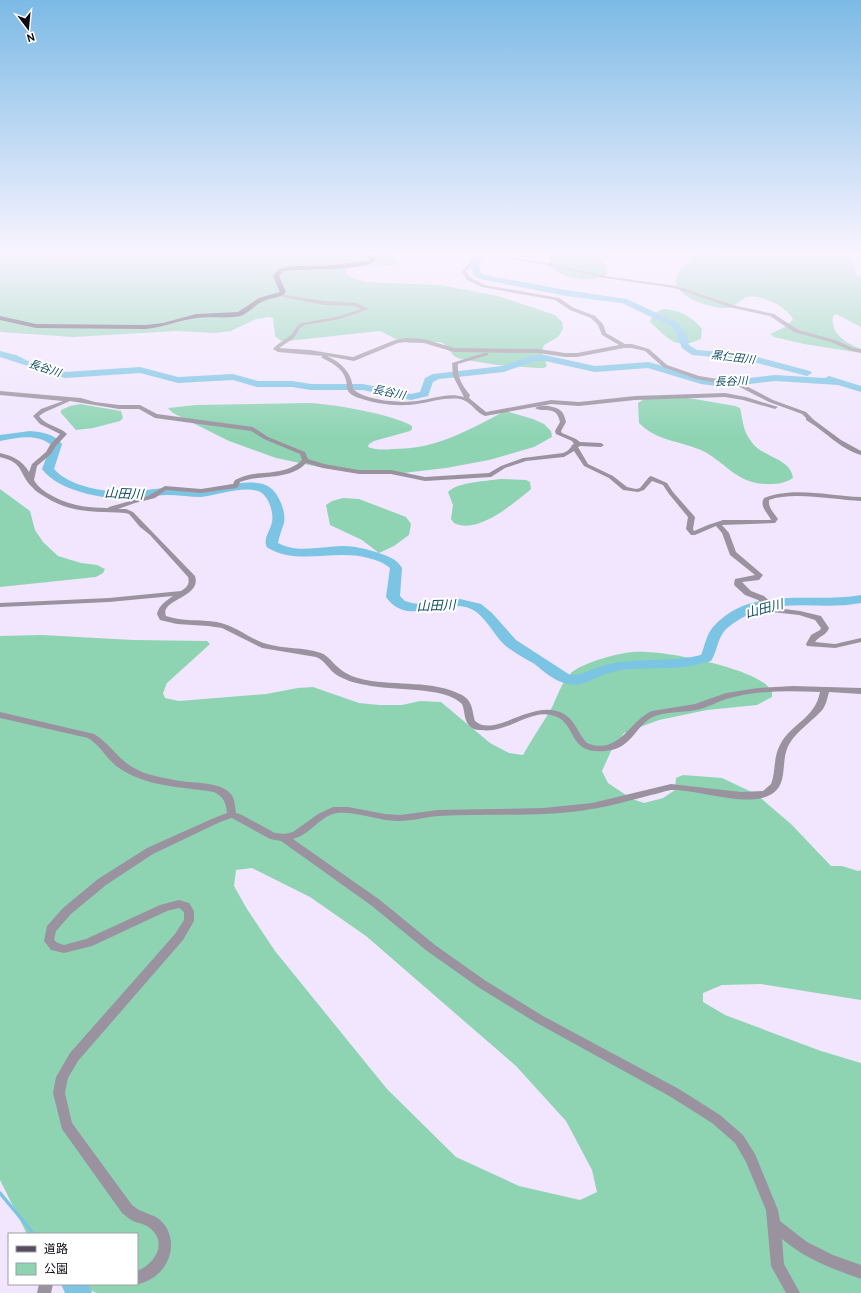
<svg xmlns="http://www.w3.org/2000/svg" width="861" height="1293" viewBox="0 0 861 1293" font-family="Cabin,'Noto Sans JP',sans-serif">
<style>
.green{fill:#8ed4b3;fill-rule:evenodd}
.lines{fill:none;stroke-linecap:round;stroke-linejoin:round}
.stream{stroke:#7bc4e4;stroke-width:3.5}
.river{fill:#7bc4e4;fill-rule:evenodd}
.minor{fill:#9a939f;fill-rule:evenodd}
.major{fill:#574b5f;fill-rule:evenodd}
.labels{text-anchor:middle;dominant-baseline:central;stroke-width:4;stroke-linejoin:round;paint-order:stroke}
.far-water-label{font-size:11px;font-style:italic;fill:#124e65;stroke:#fff}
.water-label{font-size:13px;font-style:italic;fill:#124e65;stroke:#fff}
</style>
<rect width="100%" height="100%" fill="#f1e6fe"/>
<path class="green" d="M0,255H394L397,256L400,261L394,265L352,267L347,269L346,273L350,277L365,282L440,285L498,296L555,315L562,322L563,329L558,337L544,345L542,351L547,366L544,368H537L497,365L460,359L454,356L443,343L439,342L409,343L398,340L380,331L287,341H281L275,336L273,318L269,317L256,319L231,331L215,333L176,331L73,337L0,332Z
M546,255H608L604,265L607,271L606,276C591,283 558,279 549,264L550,261V257Z
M692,255L849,256L851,259L856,263L853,264L856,269L855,274L861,278V327L836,314L833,316C830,334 846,343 861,349V353L804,344L774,337L770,334L783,328L793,320C789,307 759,293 747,297C739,300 734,309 725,308C711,308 675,298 676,280C677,272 686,264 692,258Z
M664,309C681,311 690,315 702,329L701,339C676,351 668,338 650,322C653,314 656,311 664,309Z
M683,397L735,406L740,408C744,425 742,430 754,445C765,457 791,459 793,478C785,483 779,484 770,484C737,485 728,464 703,451C679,440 658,442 639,423L638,403L644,399Z
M309,403C333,404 392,414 412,426V429L410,431L374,441L369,444L368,447C376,450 384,450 392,449C438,449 466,431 505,411L533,419L544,424L551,431L552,437L534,447L489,460L446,468L403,473L369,474L324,468L276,458L229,441L173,413L168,408L196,405Z
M80,404L121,411L123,418L120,421L93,428L76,430L61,413V410L70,406Z
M501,479L526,480L530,482L531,489C514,503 478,535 454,523L451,519L453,505L448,492C457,482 487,481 501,479Z
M0,489L30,511L35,530L43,542L58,556L81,563L97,565L105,569L103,573L96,577L0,587Z
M343,498L359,499L406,517L411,524L409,535L394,546L379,553L362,540L330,525L326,505L332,501Z
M42,635L133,640L207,641L210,644L167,683L163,693L165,698L179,701L266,694L298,688L313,687L359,703L379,705H402L420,701L441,702L490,743L509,753L523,755C531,740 541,726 550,711C557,699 561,681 572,672C586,662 615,654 632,652C660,649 742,666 764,683C767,685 770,689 772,691V697L757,705L707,710L659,720L624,733L611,751L602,771L608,783L632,799L644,803L663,798L675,790L676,778L683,775L722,778L756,794L791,824L831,866H842L858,871L861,870V1000L761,984L722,985L703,993V1002L725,1015L821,1051L861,1063V1293H97L74,1284H137V1234H27L0,1180V636ZM252,868L310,897L366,936L516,1066L566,1121L592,1170L597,1192L580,1200L519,1186L456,1157L387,1089L275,951L247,909L234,886L236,870Z"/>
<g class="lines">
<path class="stream" d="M0,1193L34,1234"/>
<path class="river" d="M475,255H483L479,266L481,273L485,275L566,290L627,299L678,323L687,335L689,345L697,350L746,354L810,371L812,373L807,376L746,360L692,355L682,348L677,335L672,327L622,303L566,296L480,279L474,276L471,266Z
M0,351L16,355L28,361L65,372L140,367L178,377L233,374L258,381H292L311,384H363L411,394L420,392L425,378L433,374L502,366L531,356L545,355L595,366L649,362L706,379L724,381L775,375L825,378L829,376L861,386V392L838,385L775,381L724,387L701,384L648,368L595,372L545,361H535L504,372L439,379L433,382L428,396L411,400L363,390H311L292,387H257L233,380L178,383L140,373L65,378L0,357Z
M30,431C42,432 55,434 62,444L54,469C70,487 104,492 128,492C141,492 154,488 167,488C178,488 190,490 201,490C219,488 257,475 272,489C280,497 286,512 284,523C282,530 279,536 278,543C298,554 321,546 343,546C354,546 366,549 376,552C387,556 396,558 402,568L400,596L405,601L412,603L419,604L460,599L481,604L492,613L516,640L570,675C582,676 593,668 605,665C636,657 670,663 701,655C705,646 706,635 713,627C751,584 813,604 861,595V603C821,611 777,596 740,619C734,623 727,627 723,633C717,641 717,652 711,661C697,665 684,668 669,668C650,669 628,667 609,673C595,677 583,687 569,684C554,682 544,671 533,663C524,658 515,653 507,647C493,636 485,612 466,607C439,601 406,626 386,597L390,568C383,562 376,560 368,558C336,549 298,565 270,549C268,548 266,547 266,545C264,537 271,529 272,522C274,512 268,494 258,491C242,486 217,495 201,497C190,497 179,495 167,495C154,495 141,499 128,499C103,499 58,491 42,469L51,445C37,433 17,438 0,441V435Z
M61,1284H88L92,1293H65Z"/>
<path class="minor" d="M36,255C44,255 51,258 58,258C69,259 80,254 90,255L59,261L36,256Z
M474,255H478V257L466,272L471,278L485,285L559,298L574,308L595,316L603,324L606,333L625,344H632L649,349L667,365L699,376L718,379H733L773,400L806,412L814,420L841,440L861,451V455C840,449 825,431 806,420V418L802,414L769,402L730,382L718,383L696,379L663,367L645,351L632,348H624L577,357H565L539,353L454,352L424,343L407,342L398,343L354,361L327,356C342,363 352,373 353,389C366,401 400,403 417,401C433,399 448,392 464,397L453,376L452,363L484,353H488V355L458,364C457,377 462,385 470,395L469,398L486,412L551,400L579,402L635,396L725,393L746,397L778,407L775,409L743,400L725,397L635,400L579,406L551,404L485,416C475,412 471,401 460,399C446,397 431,402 417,404C399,407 376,404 359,398C342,392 350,387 344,375C339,366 330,362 322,358L321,357L323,356L278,352L273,349C278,343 285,340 291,335C296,330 295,327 301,323L337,317L361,309L355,306L324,305L278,296V295L280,294L324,301L356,303L369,309L340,319L305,325L300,328L294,338L279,348L310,350L353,357L395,340L407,338L424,339L454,348L539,349L565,353H577L619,345L602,335L598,325L591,318L570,310L555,300L482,287L467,280L462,272L471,261Z
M500,255L546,263L605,276L677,286L732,305L774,314L798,330L835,340L853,348L861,349V353L849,350L831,342L794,332L770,316L729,307L674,288L605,278L546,265L509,259Z
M0,391L81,398L95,402L119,405H140L157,414L253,427L268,437L305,452L308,459L324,464L359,470H391L425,477L489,473L501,466L523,458L563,453C568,451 570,449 572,445L574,444L572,441L556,434L555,431L560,422C556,404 545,414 535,408C541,404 554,406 560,410C564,413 565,418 566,422L561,431L562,433L576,439L580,442L601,443L604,445L601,447L580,446L578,447L588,464L613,476L627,487L636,489L640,488L649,477L651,476L667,483L673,492L695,517L693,529L694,531L708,525L723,520H771C768,513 759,507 764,498C794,486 830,496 861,497V501C835,500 793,491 769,500C768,508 774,513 778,519L775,523L722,525L729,533L736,552L763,575L759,580L742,582L751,591L764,596L777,608L800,611L821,616L829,628C827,635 819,636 815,642L835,644L861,638V642L835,648L807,646L806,644L811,635L820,630L821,628L815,620L799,615L772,612L758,600L745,595L735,586L734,584L735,579L755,575L730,555L722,533L716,526L695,535H691L686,529L688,517L669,494L663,485L652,481L644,490L638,492L623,490L609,478L584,466L574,451L564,457L526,461L505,468L491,477L425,481L391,474H359L323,468L306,463C290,481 261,474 240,482L238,487L236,488L201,493L166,490L155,498L135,503L118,509H126L133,512L195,576C202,598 159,599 166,616C183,622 200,619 217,622C237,626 249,639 267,644C284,649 303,647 321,653C329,656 332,663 339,668C346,675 357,678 366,680C397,686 433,680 462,695C473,701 472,711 475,721C494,739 534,697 564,714C576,721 578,734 587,743C619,756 629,721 652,711L695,704L726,693L758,688L793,686L861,688V694L829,692L826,703L823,709C812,722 793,733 787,749C781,765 788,786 770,795C746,808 698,789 671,790C665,791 657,794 651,795C631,800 612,806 592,809C541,818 489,813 438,816C425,817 412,821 399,821C381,822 349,809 333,814C318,819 309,835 293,839L380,900L435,945L486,981L543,1016L679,1089L720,1115L743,1135L755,1154L778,1210L780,1221L807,1242L833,1255L861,1265V1279C831,1268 807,1260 782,1239L784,1264L800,1293H786L771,1266L766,1210L746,1162L735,1143L712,1123L671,1097L535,1022L478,987L427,951L372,906L281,841L270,839L232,818L220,822L153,854L106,885L71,914L56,931L54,940L58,943L64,945L86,939L160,905L179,900L189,903L194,911V921L183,940L78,1061L68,1078L65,1093L72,1123L132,1205C135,1207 138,1210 142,1211C147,1214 154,1215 159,1219C176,1233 174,1258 159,1273C153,1279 145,1282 137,1285L135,1284H137V1271C155,1264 168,1243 150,1228C145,1224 138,1223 133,1221C129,1219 126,1216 122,1213L62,1129L53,1093L56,1077L70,1053L175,934L184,920V912L179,908L167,911L92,946L64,953L51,950L44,941L47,926L63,908L98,879L147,848L214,818L227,813C226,803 224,797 214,792C183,787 146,787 119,768C107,760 101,746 88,738L0,718V712L94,734C111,744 118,760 136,769C149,776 165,778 180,781C194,783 220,782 230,793C235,798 235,806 236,813L242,815L275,833L284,834L293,832L318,814L333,807H348L385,814L400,815L438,810L543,808L592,803L671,784L741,792L763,791L771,784C776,772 773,757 780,745C791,723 815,719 820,692C790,691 759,690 730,698C718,701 708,708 696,710C681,713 664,711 651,718C636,727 631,746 612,750C564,759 580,721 551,715C528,710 507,734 481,730C476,730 471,729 468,724C464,719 465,711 462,704C445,686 391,691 366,685C355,683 343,680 334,673C328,668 324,660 316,657L262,648L222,628L208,626L177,624L160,620L157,614C159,605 166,601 173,596L109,602L0,607V603L109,598L181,591C187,587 190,584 188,577L150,535L140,527L129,514L125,513C96,511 73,514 47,498C42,495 36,492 32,487C18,473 25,463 0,457V453C13,456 22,460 29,472L32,464L46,452L50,445L60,434L40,424L33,416L41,409L63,401L0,395ZM70,401L119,409H139L155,418L251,431L264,439L300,454L302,460C289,473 270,472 253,474C247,475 241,477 235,480L233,484L201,489L165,486L148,496L109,507L108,508C85,508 67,505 47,493C42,489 37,486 34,480L37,466L51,454L55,447L67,434C59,426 46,426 39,416L45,412Z
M39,1284H53L51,1293H37Z"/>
<path class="major" d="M366,255H372L376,260C363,272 303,268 283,271L279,276L286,292C280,299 271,297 264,301C255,304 249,313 240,316C227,319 211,316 197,318C180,320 164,327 146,329L36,328L0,320V316L36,324L146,325L163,323L196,314L238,312L259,298L280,292L273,276L279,269L292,266H323L367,261L370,260Z"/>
</g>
<linearGradient id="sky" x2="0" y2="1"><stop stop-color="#7cbae6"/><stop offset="0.58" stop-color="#f9f4ff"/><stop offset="1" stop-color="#f9f4ff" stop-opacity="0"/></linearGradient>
<rect width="861" height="436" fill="url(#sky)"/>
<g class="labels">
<g class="far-water-label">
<text transform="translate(733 357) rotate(7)">黒仁田川</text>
<text transform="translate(45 368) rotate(18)">長谷川</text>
<text transform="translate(731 381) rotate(-2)">長谷川</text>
<text transform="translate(389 392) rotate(12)">長谷川</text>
</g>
<g class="water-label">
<text transform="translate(124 493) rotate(3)">山田川</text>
<text transform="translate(436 605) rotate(-2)">山田川</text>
<text transform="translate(764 608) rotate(-15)">山田川</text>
</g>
</g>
<rect x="8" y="1233" width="130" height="52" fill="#ffffff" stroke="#9f9da1"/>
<rect x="16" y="1246" width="20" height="6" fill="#574b5f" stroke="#9f9da1"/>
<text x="44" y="1253" font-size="12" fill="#0e0a13">道路</text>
<rect x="16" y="1263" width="20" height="12" fill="#8ed4b3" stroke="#9f9da1"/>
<text x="44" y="1273" font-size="12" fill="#0e0a13">公園</text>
<g transform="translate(28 28) rotate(164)" stroke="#ffffff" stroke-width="3" paint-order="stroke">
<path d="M0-3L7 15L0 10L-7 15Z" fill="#0e0a13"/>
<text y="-6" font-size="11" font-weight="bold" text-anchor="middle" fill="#0e0a13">N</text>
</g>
</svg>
